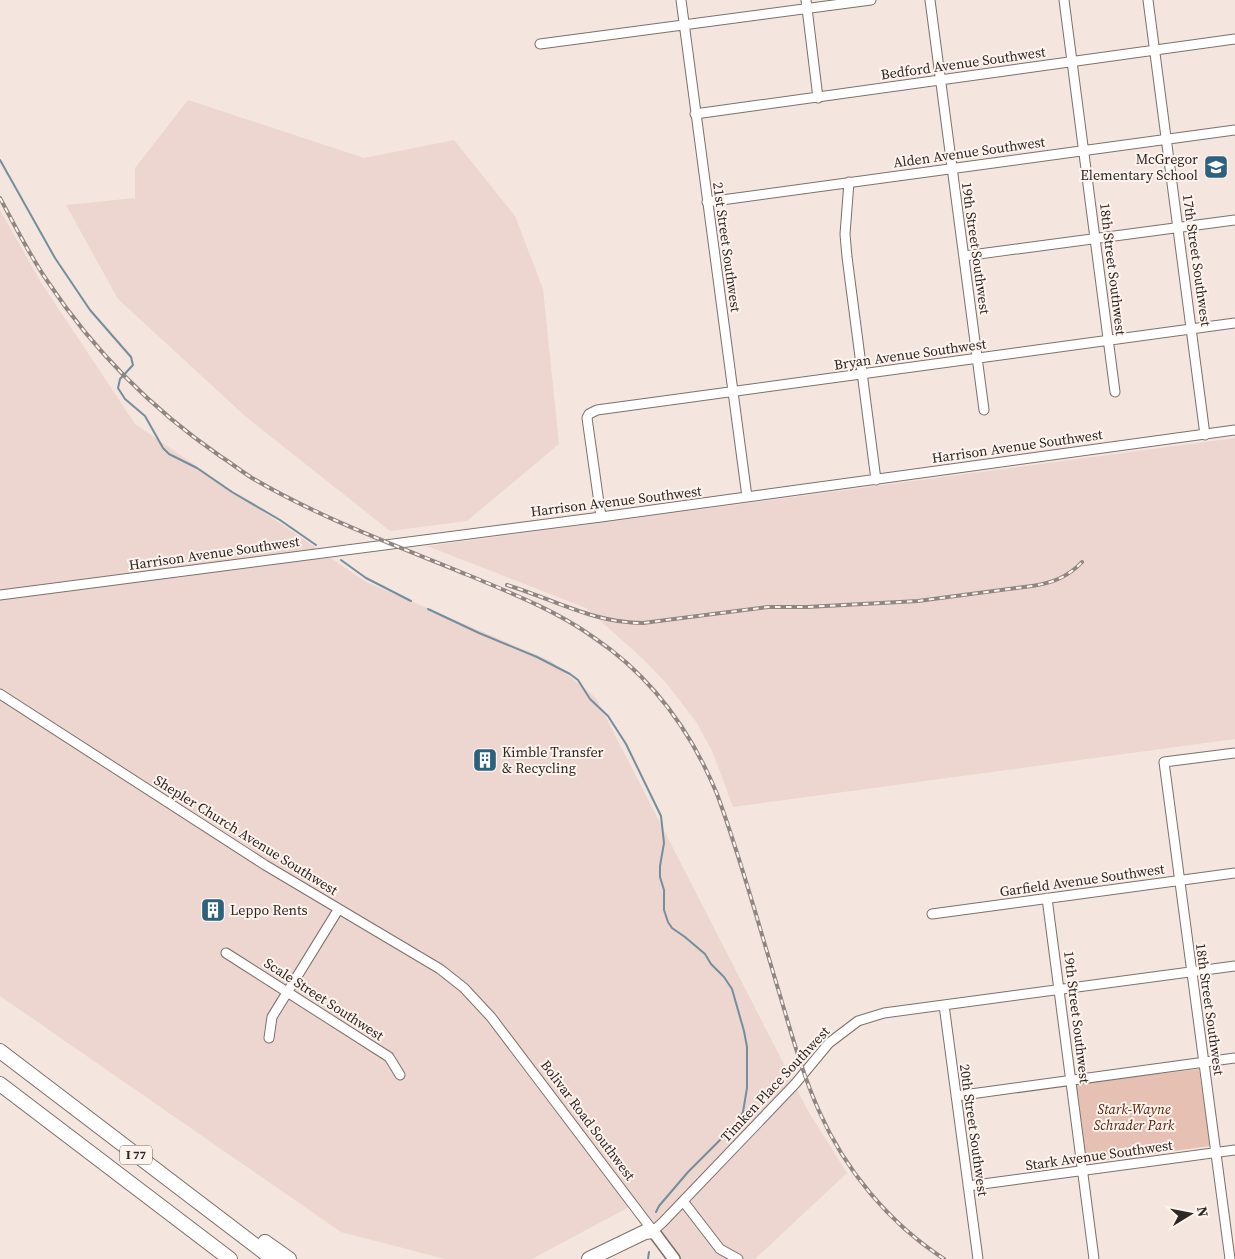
<svg xmlns="http://www.w3.org/2000/svg" width="1235" height="1259" viewBox="0 0 1235 1259" font-family="'Source Serif 4',serif">
<style>
.built{fill:#edd6cf}
.green{fill:#e6c1b3}
.lines{fill:none;stroke-linecap:round;stroke-linejoin:round}
.stream{stroke:#748e9e;stroke-width:2}
.minor-casing{stroke:#7d706b;stroke-width:11}
.major-casing{stroke:#7d706b;stroke-width:14}
.highway-casing{stroke:#7d706b;stroke-width:16}
.minor{stroke:#fff;stroke-width:9}
.major{stroke:#fff;stroke-width:11}
.highway{stroke:#fff;stroke-width:14}
.rail-casing{stroke:#8f8581;stroke-width:4}
.rail{stroke:#fff3ee;stroke-width:2;stroke-dasharray:5.5;stroke-linecap:butt}
.labels{text-anchor:middle;dominant-baseline:central;stroke-width:4;stroke-linejoin:round;paint-order:stroke}
.shield{fill:#fff3ee;stroke:#6c6562;stroke-width:1}
.shield-label{font-size:12px;font-weight:bold;fill:#2d2826}
.street-label{font-size:14px;fill:#2d2826;stroke:#fff3ee}
.poi-label{font-size:14px;fill:#2d2826;stroke:#fff3ee;text-anchor:start}
.park-label{font-size:14px;font-style:italic;fill:#531e06;stroke:#fff3ee}
</style>
<rect width="100%" height="100%" fill="#f4e5df"/>
<path class="built" d="M188,100L364,158L454,140L515,216L543,289L559,444L467,521L390,531L245,416L118,299L66,205L135,198V168Z
M0,210L42,284L135,424L366,582L551,661L596,698L808,1111L847,1173L755,1259H665V1256L629,1207L532,1259H445L341,1232L0,996Z
M1235,438V739L733,807L713,753L697,723L667,684L642,658L586,608L427,546Z"/>
<path class="green" d="M1199,1069L1210,1146L1087,1163L1076,1084Z"/>
<g class="lines">
<path class="stream" d="M0,160L55,258L90,310L131,357L133,365L120,379L118,388L125,399L145,416L163,448L169,454L197,468L232,492L280,520L316,545
M341,560L366,578L411,601
M428,609L479,633L537,657L570,674L578,680L590,699L608,716L626,744L661,816L664,843L660,866V877L664,890V910L668,922L672,928L685,937L705,954L711,964L724,977L732,989L744,1031L747,1047V1088L743,1112L736,1124L688,1172L659,1206L656,1212
M648,1259L649,1252"/>
<defs>
<path id="minor" d="M681,0L747,497
M806,0L818,98
M930,0L984,410
M1064,0L1115,392
M1148,0L1205,435
M540,44L871,0
M695,114L1235,39
M849,182L845,234L847,257L876,480
M707,202L1235,130
M964,256L1235,220
M601,517L587,418L589,414L597,410L1235,323
M0,595L601,517L1235,430
M0,694L265,865L440,969L464,988L491,1017L653,1231L663,1222L795,1084L829,1043L858,1021L884,1013L1235,966
M1047,898L1094,1259
M932,914L1235,873
M226,953L389,1057L400,1075
M944,1005L978,1259
M269,1038L272,1017L338,910
M956,1096L1235,1058
M968,1186L1235,1150
M683,1201L720,1249L738,1259
M1230,1259L1164,762L1235,753"/>
<path id="major" d="M653,1231L674,1259"/>
<path id="highway" d="M0,1051L273,1259
M0,1084L230,1259
M265,1242L289,1259
M589,1259L645,1232L653,1231"/>
</defs>
<use href="#minor" class="minor-casing"/>
<use href="#major" class="major-casing"/>
<use href="#highway" class="highway-casing"/>
<use href="#minor" class="minor"/>
<use href="#major" class="major"/>
<use href="#highway" class="highway"/>
<defs>
<path id="rail" d="M0,198C15,226 30,256 48,282C94,351 152,409 220,456C231,463 241,471 252,478C320,518 395,545 468,575C511,593 555,610 593,637C650,675 691,731 717,794C741,859 759,926 779,992C791,1032 802,1073 819,1111C845,1170 889,1223 944,1259
M507,585C553,599 593,623 643,623L768,607H807L918,601L1032,586C1052,583 1068,577 1082,562"/>
</defs>
<use href="#rail" class="rail-casing"/>
<use href="#rail" class="rail"/>
</g>
<defs>
<symbol id="school-square" viewBox="-11 -11 22 22"><rect x="-9" y="-9" width="18" height="18" rx="4" fill="#2d627e" stroke="#fff3ee"/><path d="M0-5L7-2L0 1L-7-2ZM-4 1L0 2.5L4 1V4Q0 6-4 4Z" fill="#fff"/></symbol>
<symbol id="building-square" viewBox="-11 -11 22 22"><rect x="-9" y="-9" width="18" height="18" rx="4" fill="#2d627e" stroke="#fff3ee"/><path d="M-4-6H4V6H1V3H-1V6H-4ZM-2.5-4.3h1.7v1.8h-1.7ZM.8-4.3h1.7v1.8H.8ZM-2.5-1h1.7V.8h-1.7ZM.8-1h1.7V.8H.8Z" fill="#fff"/></symbol>
</defs>
<g fill-rule="evenodd">
<use href="#school-square" x="1202" y="153" width="28" height="28"/>
<use href="#building-square" x="471" y="746" width="28" height="28"/>
<use href="#building-square" x="199" y="896" width="28" height="28"/>
</g>
<g class="labels">
<rect class="shield" x="120" y="1145.5" width="32" height="19" rx="4"/>
<g class="shield-label">
<text x="136" y="1155">I 77</text>
</g>
<g class="street-label">
<text transform="translate(963 63) rotate(-8)">Bedford Avenue Southwest</text>
<text transform="translate(969 152) rotate(-8)">Alden Avenue Southwest</text>
<text transform="translate(727 247) rotate(82)">21st Street Southwest</text>
<text transform="translate(976 248) rotate(82)">19th Street Southwest</text>
<text transform="translate(1197 260) rotate(82)">17th Street Southwest</text>
<text transform="translate(1113 269) rotate(83)">18th Street Southwest</text>
<text transform="translate(910 354) rotate(-8)">Bryan Avenue Southwest</text>
<text transform="translate(1017 446) rotate(-8)">Harrison Avenue Southwest</text>
<text transform="translate(616 501) rotate(-7)">Harrison Avenue Southwest</text>
<text transform="translate(214 553) rotate(-8)">Harrison Avenue Southwest</text>
<text transform="translate(246 835) rotate(32)">Shepler Church Avenue Southwest</text>
<text transform="translate(1082 880) rotate(-8)">Garfield Avenue Southwest</text>
<text transform="translate(324 999) rotate(33)">Scale Street Southwest</text>
<text transform="translate(1210 1009) rotate(82)">18th Street Southwest</text>
<text transform="translate(1077 1017) rotate(83)">19th Street Southwest</text>
<text transform="translate(775 1084) rotate(-47)">Timken Place Southwest</text>
<text transform="translate(588 1120) rotate(53)">Bolivar Road Southwest</text>
<text transform="translate(974 1130) rotate(82)">20th Street Southwest</text>
<text transform="translate(1099 1155) rotate(-8)">Stark Avenue Southwest</text>
</g>
<g class="poi-label">
<text x="1198" y="159" text-anchor="end">McGregor<tspan x="1198" dy="16">Elementary School</tspan></text>
<text x="502" y="752">Kimble Transfer<tspan x="502" dy="16">&amp; Recycling</tspan></text>
<text x="230" y="910">Leppo Rents</text>
</g>
<g class="park-label">
<text x="1134" y="1109">Stark-Wayne<tspan x="1134" dy="16">Schrader Park</tspan></text>
</g>
</g>
<g transform="translate(1190 1214) rotate(80)" stroke="#fff3ee" stroke-width="4" paint-order="stroke">
<path d="M0-4L9 19L0 12L-9 19Z" fill="#2d2826"/>
<text y="-8" font-size="14" font-weight="bold" text-anchor="middle" fill="#2d2826">N</text>
</g>
</svg>
